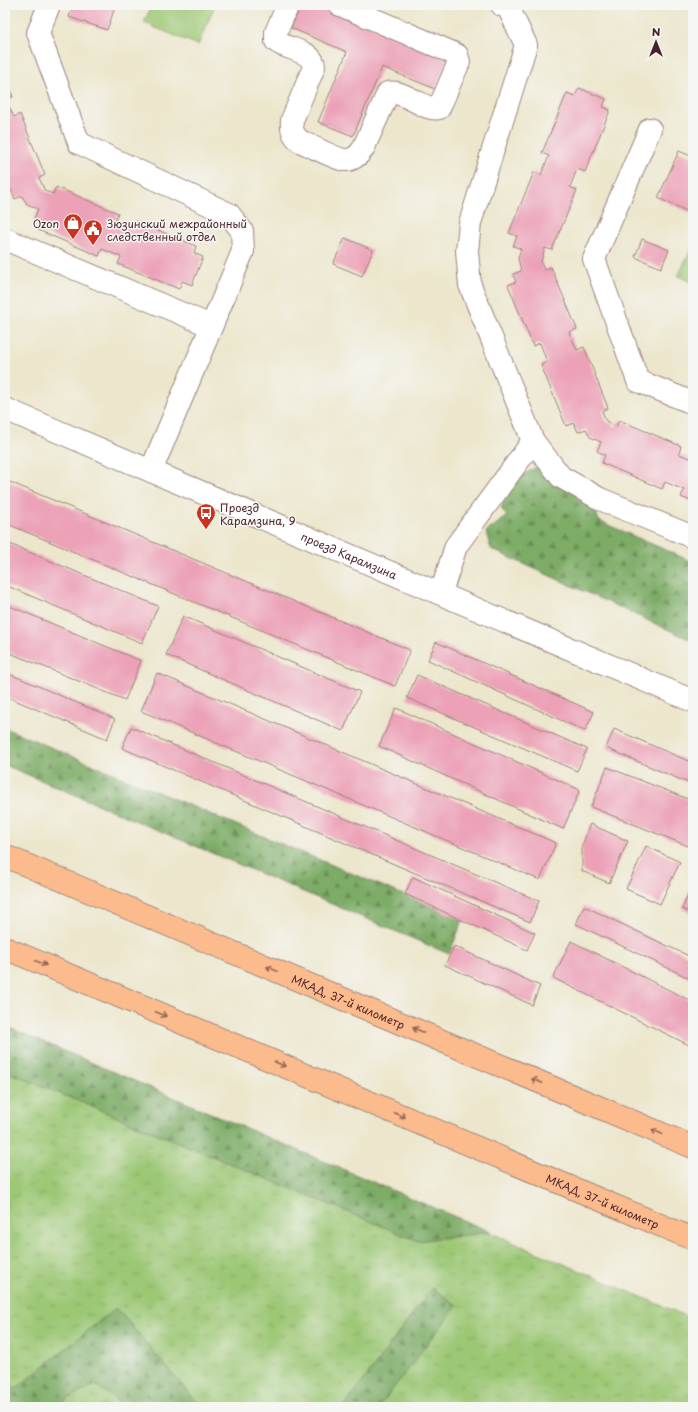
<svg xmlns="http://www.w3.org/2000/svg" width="698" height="1412" viewBox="0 0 698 1412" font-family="'Playpen Sans',sans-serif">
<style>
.grass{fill:url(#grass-tufts);stroke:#737350}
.forest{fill:url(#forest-firs);stroke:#646648}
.wetland{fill:url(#wetland-marsh);stroke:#737350}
.park{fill:url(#park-crowns);stroke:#737350}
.garden{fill:#9cc774;stroke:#737350}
.building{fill:#eca1b7}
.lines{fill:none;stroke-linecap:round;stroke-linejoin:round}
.minor-casing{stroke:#9b827c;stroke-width:24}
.highway-casing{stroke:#9b827c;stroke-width:24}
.minor{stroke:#fff;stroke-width:22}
.highway{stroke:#fbbb8d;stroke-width:22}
.oneway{stroke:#9a6557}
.labels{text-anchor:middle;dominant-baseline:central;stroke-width:3;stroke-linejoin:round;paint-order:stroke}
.poi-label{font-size:11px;fill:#4a1f2b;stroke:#f6f6f2;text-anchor:start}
.street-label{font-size:11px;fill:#4a1f2b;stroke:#f6f6f2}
</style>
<defs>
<pattern id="grass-tufts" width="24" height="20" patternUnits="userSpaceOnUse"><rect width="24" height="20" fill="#9cc774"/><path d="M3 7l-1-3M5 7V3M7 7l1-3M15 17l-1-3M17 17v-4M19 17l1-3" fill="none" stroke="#88aa65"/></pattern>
<pattern id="forest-firs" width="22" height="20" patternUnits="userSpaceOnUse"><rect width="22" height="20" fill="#7dac66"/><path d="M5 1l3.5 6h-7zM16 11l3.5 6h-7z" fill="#688b54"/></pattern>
<pattern id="wetland-marsh" width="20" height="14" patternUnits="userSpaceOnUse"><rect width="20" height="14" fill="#9cc774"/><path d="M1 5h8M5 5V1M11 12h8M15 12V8" fill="none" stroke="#88aa65"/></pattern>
<pattern id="park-crowns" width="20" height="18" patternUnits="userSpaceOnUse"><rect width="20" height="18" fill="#9cc774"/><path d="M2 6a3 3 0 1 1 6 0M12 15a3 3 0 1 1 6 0" fill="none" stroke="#88aa65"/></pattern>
</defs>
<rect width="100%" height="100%" fill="#f6f6f2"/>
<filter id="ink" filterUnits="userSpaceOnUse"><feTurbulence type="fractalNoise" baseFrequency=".025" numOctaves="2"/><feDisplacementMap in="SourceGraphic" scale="8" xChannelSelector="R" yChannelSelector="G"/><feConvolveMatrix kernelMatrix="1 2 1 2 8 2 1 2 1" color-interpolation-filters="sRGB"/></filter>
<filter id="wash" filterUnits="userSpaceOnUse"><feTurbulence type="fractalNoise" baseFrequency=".012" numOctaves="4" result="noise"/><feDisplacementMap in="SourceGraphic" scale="16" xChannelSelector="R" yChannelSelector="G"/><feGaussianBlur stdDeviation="0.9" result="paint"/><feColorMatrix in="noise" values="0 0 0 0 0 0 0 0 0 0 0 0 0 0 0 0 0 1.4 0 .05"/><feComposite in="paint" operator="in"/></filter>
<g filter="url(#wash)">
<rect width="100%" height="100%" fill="#ece6cc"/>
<path class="grass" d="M5,1026L693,1319V1407H379L457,1305L432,1288L344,1407H201L116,1308L18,1387L5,1390Z"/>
<path class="forest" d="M536,467L594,507L599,521L693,562V641L491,549L486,532L507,516L501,508L514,480Z
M5,728L463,920L449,954L5,765Z
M5,1026L491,1232L418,1241L5,1071Z
M432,1288L457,1305L379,1407H344Z
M116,1308L201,1407H125L96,1385L67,1399L60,1407H5V1390L18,1387Z"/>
<path class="wetland" d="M96,1385L125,1407H60L67,1399Z"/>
<path class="park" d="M693,246V283L678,276Z"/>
<path class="garden" d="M152,5H215L198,45L144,23Z"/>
<g id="blocks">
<path class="building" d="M74,5H109L115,7L107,30L69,17Z
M301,5H320L448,59L435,89L382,67L353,136L318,122L347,52L291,28Z
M646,5H659L657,10Z
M5,76L13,97L6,100L14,117L20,114L45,175L39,178L45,191L53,194L56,187L118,213L115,220L133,228L136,221L196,246L194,253L203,257L192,285L182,281L179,289L118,264L121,257L102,249L99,256L38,230L42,222L34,219L38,209L27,204L22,196L15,199L11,189L5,192Z
M579,88L606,99L603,107L610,110L585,172L577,169L570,187L577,190L552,250L545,248L541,262L544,270L551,267L577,329L569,332L577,350L584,347L608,408L602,411L606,421L616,427L619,420L681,446L679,454L693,459V502L681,497L684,490L665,482L662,489L602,463L605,455L597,451L601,442L590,437L586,429L578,432L574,423L566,426L541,365L547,362L540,343L533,346L508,285L516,282L513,274L521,271L518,258L521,249L513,246L517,236L509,233L534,172L541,175L549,156L542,153L567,93L575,96Z
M679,151L693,157V214L658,198Z
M345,238L373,250L362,276L333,264Z
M642,239L669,250L661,268L635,257Z
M5,480L410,650L395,686L5,523Z
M5,542L158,606L142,643L5,585Z
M5,604L141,661L125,700L5,651Z
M183,616L360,692L343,731L166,655Z
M436,642L594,712L585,731L428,660Z
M5,672L115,719L107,739L5,696Z
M157,673L556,843L540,880L141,711Z
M417,675L587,749L577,771L407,698Z
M396,708L580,790L563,829L379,746Z
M131,727L539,901L530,922L122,748Z
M614,729L693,763V785L606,748Z
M607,767L693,801V848L591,807Z
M590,824L628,841L609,883L582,871V846Z
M646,846L680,862L660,904L626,889Z
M413,877L535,933L527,950L405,894Z
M693,883V914L682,909Z
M584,906L693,958V980L576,924Z
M571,941L693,1002V1047L553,978Z
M454,946L540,986L532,1005L445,965Z"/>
</g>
</g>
<g filter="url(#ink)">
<use href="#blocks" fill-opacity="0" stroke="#9b827c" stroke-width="1"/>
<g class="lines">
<defs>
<g id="minor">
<path d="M49,5L38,33L79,143L229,214L242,231L243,251L151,471"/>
<path d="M288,5L276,32V41C286,50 314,50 314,67L292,120C291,130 293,135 300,141C311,146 334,158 344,160C352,161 359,155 363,149L388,93C404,89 425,112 439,108L459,62L457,55L453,53L340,5"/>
<path d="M502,5L508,7L526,45L470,223L467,251L470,285L533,441L561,477L600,499L693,537"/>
<path d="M650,129L594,259L638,381L693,403"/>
<path d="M5,239L211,326"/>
<path id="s1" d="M5,409L693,701"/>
<path d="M441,593L456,546L533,441"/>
</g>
<g id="highway">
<path id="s2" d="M5,856L693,1147"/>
<path id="s3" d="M5,948L693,1239"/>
</g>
</defs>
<use href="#minor" class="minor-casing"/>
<use href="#highway" class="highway-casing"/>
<use href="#minor" class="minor"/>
<use href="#highway" class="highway"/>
</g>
<defs><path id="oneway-shaft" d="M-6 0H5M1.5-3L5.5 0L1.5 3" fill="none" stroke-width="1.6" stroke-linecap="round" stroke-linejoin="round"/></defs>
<g class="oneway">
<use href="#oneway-shaft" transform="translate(41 963) rotate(23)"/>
<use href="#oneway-shaft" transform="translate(272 969) rotate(-157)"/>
<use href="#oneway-shaft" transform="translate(161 1014) rotate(23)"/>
<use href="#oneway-shaft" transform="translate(418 1030) rotate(-157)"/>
<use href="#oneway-shaft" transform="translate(280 1064) rotate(23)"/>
<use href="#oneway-shaft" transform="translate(537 1081) rotate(-157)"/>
<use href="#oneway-shaft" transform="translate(400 1115) rotate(23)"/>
<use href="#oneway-shaft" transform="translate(657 1132) rotate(-157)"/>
</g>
</g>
<defs>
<symbol id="shop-pin" viewBox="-11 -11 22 30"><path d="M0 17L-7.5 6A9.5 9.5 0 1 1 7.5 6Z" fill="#c8321e" stroke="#f6f6f2"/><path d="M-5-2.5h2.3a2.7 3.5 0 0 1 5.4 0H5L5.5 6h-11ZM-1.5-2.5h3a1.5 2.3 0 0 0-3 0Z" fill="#fff"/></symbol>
<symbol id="civic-pin" viewBox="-11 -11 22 30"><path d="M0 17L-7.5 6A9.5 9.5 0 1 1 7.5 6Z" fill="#c8321e" stroke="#f6f6f2"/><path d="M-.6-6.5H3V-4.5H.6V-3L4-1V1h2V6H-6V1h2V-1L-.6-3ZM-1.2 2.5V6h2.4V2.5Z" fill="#fff"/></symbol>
<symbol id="bus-pin" viewBox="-11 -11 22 30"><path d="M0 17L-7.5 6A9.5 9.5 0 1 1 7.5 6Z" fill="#c8321e" stroke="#f6f6f2"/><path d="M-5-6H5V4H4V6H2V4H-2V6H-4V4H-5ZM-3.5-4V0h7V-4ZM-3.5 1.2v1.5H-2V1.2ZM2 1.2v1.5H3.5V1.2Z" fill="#fff"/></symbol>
</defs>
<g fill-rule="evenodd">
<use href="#shop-pin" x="62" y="212" width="22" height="30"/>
<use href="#civic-pin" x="82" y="218" width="22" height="30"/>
<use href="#bus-pin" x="195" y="502" width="22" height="30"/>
</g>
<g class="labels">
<g class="poi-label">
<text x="59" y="223" text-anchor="end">Ozon</text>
<text x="107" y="223">Зюзинский межрайонный<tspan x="107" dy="13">следственный отдел</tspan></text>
<text x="220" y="507">Проезд<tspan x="220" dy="13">Карамзина, 9</tspan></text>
</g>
<g class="street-label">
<text stroke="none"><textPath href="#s1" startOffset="374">проезд Карамзина</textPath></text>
<text stroke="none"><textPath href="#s2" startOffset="373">МКАД, 37-й километр</textPath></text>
<text stroke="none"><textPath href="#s3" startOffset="649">МКАД, 37-й километр</textPath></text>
</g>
</g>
<rect width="698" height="1412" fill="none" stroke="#f6f6f2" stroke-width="20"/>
<g transform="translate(656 42)" stroke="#f6f6f2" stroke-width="3" paint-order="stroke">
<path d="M0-3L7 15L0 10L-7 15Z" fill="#4a1f2b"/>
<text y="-6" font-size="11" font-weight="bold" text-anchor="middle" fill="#4a1f2b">N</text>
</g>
</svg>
